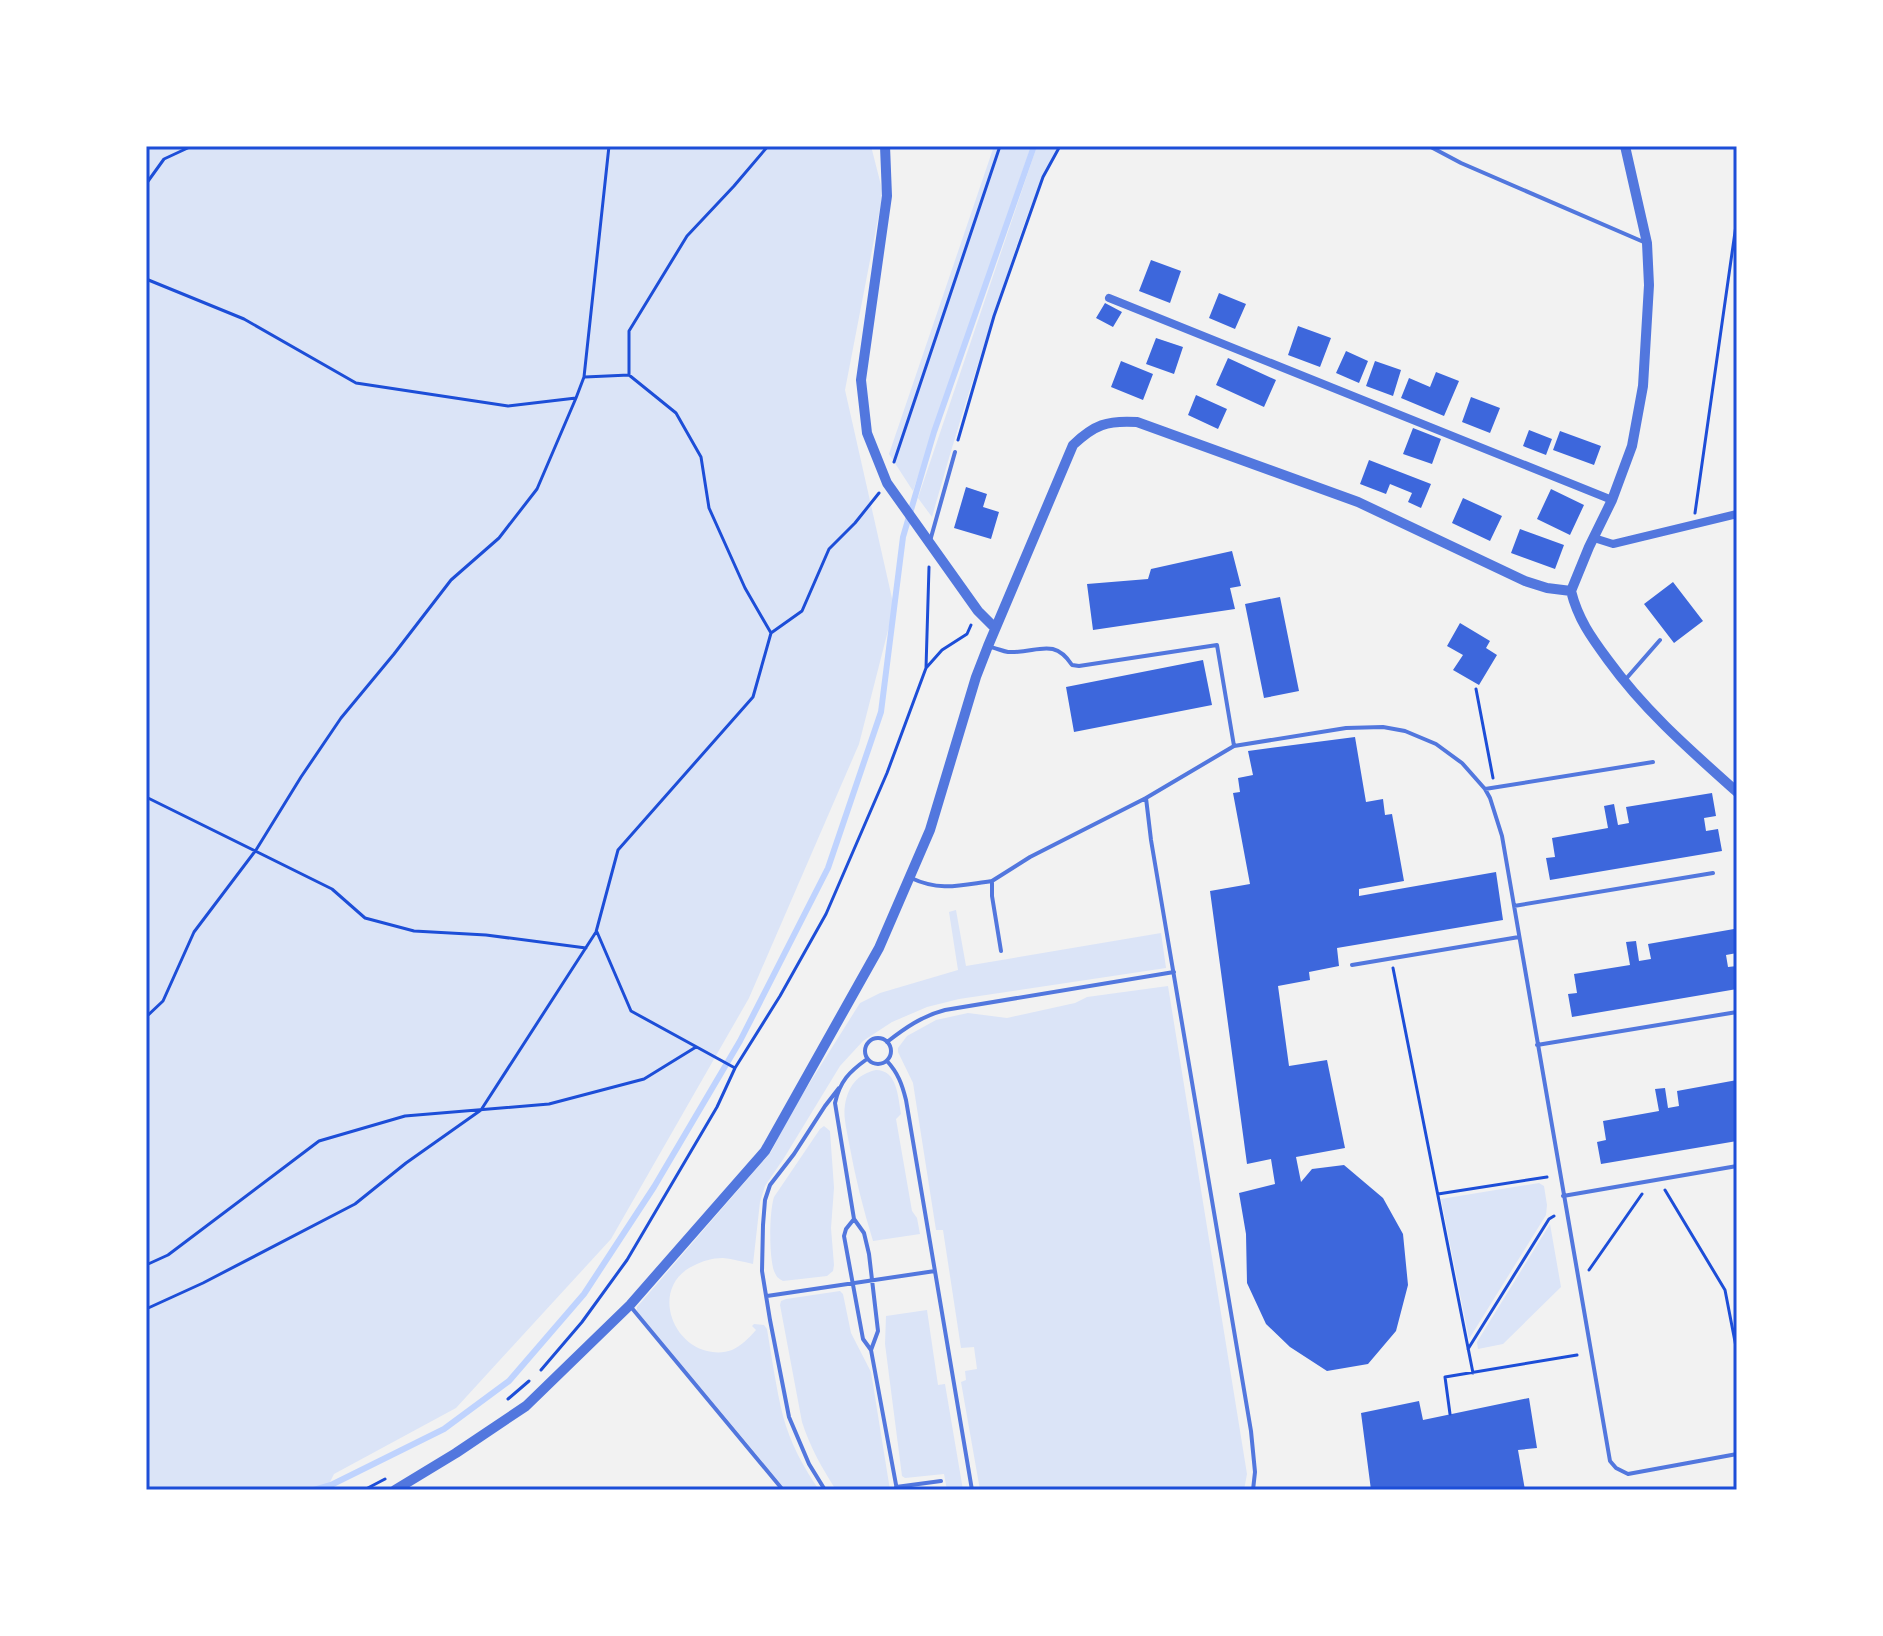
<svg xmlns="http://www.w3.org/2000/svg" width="1883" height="1636" viewBox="0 0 1883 1636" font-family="'Roboto Condensed',sans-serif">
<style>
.green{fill:#dbe4f7}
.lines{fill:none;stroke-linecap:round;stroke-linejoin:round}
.stream{stroke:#bfd3fe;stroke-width:6}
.building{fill:#3d67dc}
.path{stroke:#1d4ed8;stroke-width:3}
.service{stroke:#5277de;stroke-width:4}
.minor{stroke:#5277de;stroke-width:8}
.tertiary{stroke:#5277de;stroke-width:10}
.neatline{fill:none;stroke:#1d4ed8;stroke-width:3}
</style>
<rect width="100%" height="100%" fill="#f2f2f2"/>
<path class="green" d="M146,146H871L883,193L845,390L894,607L859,744L749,998L611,1239L456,1408L334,1474L326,1490H146Z
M994,146H1031L913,491L889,454Z
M1037,146H1058C1033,193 1017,244 1001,294C976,368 953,442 932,517L918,498Z
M956,910L966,966L1161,933L1166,968L959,999L927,1007L892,1022L863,1041L840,1066L784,1158L765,1186L760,1202L753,1264C744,1262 733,1259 723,1258C712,1258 702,1261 693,1266C653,1285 668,1341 707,1351C715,1353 724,1353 732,1350C741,1346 749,1338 756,1330L752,1326L754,1324L764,1325L767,1329C772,1358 776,1388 783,1416C790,1443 804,1468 819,1490H786L637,1311V1307L771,1152L792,1111L860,1003L880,993L958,970L949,912Z
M1168,986L1247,1474L1244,1490H980L961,1382L966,1380L965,1371L977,1369L974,1347L961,1348L943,1230H936L913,1083L898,1052V1048L907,1036L936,1020L968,1013L1007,1018L1075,1003L1087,997Z
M876,1070C897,1070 898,1096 901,1114L896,1119L912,1211L917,1218L920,1234L873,1241C863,1209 855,1176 849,1143C847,1131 843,1117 845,1105C848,1087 857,1074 876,1070Z
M824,1126L830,1131L834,1188L831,1228L834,1265L833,1271L827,1276L783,1281C778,1278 777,1278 774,1271C769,1256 769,1213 774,1197L820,1129Z
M1539,1183L1544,1186L1547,1205L1546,1215L1469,1339L1441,1199Z
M1550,1224L1561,1287L1503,1344L1478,1349L1477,1342Z
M840,1291L843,1294L851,1333L871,1372L890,1490H836C822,1468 810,1447 802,1422L780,1305L781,1301L786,1299Z
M927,1310L938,1385L945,1384L963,1490H947L944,1474L905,1478L902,1476L885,1344L886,1316Z"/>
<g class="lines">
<path class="stream" d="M314,1490L331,1485L444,1429L509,1381L584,1294L654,1187L740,1041L828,868L881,712L903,537L934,432L1034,146"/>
</g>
<path class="building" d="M1151,260L1181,271L1170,303L1139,291Z
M1219,293L1246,304L1235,329L1209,318Z
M1105,303L1122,312L1113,327L1096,318Z
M1298,326L1331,338L1320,367L1288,355Z
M1156,338L1183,347L1174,374L1146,364Z
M1346,351L1368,361L1359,383L1336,373Z
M1228,358L1276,380L1264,407L1216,385Z
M1121,361L1153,374L1143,400L1111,387Z
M1375,361L1401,370L1393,396L1366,386Z
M1436,372L1459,381L1444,416L1401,398L1409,378L1430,387Z
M1196,395L1227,409L1218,429L1188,415Z
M1471,397L1500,408L1490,433L1462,422Z
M1413,428L1441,439L1432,464L1403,454Z
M1529,430L1552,439L1546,455L1523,446Z
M1560,431L1601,446L1594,465L1553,450Z
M1369,460L1431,484L1421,508L1408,502L1412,493L1390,484L1386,494L1360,484Z
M966,487L987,494L983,507L999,512L991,539L954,528Z
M1551,489L1584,505L1570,535L1537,519Z
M1463,498L1502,516L1490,541L1452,523Z
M1520,529L1564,545L1555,569L1511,553Z
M1232,551L1241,586L1230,588L1235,609L1093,630L1087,584L1148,579L1151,569Z
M1673,582L1703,621L1674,643L1644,604Z
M1280,597L1299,691L1264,698L1245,604Z
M1460,623L1490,641L1486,648L1497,655L1479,685L1453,670L1463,655L1447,646Z
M1203,660L1212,705L1074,732L1066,687Z
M1355,737L1366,802L1383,799L1385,815L1392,814L1404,881L1359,889V896L1496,872L1503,920L1337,948L1339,966L1309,972L1310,980L1278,986L1289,1066L1327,1060L1345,1148L1296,1157L1301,1182L1312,1169L1344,1165L1383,1198L1403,1234L1408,1285L1396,1331L1368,1364L1327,1371L1290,1347L1266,1324L1247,1283L1246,1234L1239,1193L1275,1184L1271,1159L1247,1164L1210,891L1250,884L1233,793L1240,792L1238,778L1253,775L1248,751Z
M1712,793L1716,816L1704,818L1706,831L1718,829L1722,851L1550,880L1546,858L1555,857L1552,838L1608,828L1604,806L1614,804L1618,825L1629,823L1626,807Z
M1734,929L1737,953L1726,955L1728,967L1737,966V989L1572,1017L1568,994L1577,993L1574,974L1630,965L1626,942L1636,941L1639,961L1651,959L1648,944Z
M1737,1080V1141L1601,1164L1597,1142L1606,1140L1603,1121L1659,1111L1655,1089L1665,1088L1668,1108L1679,1106L1677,1091Z
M1529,1398L1537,1448L1518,1450L1525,1490H1371L1361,1413L1419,1401L1423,1420Z"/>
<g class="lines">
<path class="path" d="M146,184L164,159L192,146
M146,279L244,319L356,383L508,406L576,398L584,377L609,146
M585,377L629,375
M958,440L994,316L1043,177L1060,146
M894,462L1000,146
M1695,513L1737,218
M771,633L802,611L829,549L855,523L879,493
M926,668L929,567
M1476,689L1493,778
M146,797L332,889L365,918L414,931L486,935L586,948
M597,932L631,1011L735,1068
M1393,968L1473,1373
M146,1017L163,1001L194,932L256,850L301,777L341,718L394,654L451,580L499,538L537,489L576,398
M1665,1190L1725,1290L1737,1352
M1438,1194L1547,1177
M146,1265L168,1255L319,1141L405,1116L549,1104L644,1079L696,1047
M1589,1270L1642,1194
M146,1309L203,1283L355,1204L406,1163L481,1110L596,932L618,850L753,697L771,633L745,588L709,508L701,457L676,413L629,375V331L687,236L734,186L768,146
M1468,1349L1549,1219L1554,1216
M541,1370L582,1322L627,1260L717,1107L735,1068L780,996L826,914L887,773L926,668L942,650L967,634L971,625
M508,1399L529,1381
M1450,1414L1445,1377L1577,1355
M364,1490L385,1479"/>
<path class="service" d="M1429,146L1461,163L1646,243
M930,541L955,452
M990,647C996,648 1002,651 1008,652C1036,654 1053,636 1072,665L1079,666L1217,645L1234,746
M1625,680L1660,640
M1485,789L1653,762
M911,878C941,892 961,885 992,881
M1514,906L1713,873
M1001,951L992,896V881L1030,857L1146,798
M1352,965L1519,937
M865 1051a13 13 0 1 1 26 0a13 13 0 1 1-26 0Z
M887,1042C905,1028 922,1016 945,1010L1174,972
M1537,1045L1737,1012
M867,1059C849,1072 840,1081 835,1103L854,1219L864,1233L869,1254L878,1331L871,1350
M887,1061C898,1073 902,1084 906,1100L972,1490
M1563,1196L1737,1166
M854,1219L846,1229L844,1236L863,1339L871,1350L897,1490
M767,1296L935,1271
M631,1307L783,1490
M896,1487L941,1481
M825,1490L809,1464L789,1417L770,1320L762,1271L763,1225L765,1200L770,1185L794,1154L825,1106L839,1088
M1253,1490L1255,1472L1251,1431L1151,840L1146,798L1234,746L1346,728L1383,727L1405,731L1436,744L1462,763L1485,789L1490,798L1502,836L1610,1461L1616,1468L1628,1474L1737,1454"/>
<path class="minor" d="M1109,298L1612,500
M1594,538L1613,544L1737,514"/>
<path class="tertiary" d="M885,146L887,196L861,380L867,433L887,483L978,611L995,628
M1571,591L1589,547L1612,500L1632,446L1643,386L1649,285L1647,243L1625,146
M1571,591C1578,619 1591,637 1608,660C1645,711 1690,750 1737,792
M395,1490L456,1453L526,1406L630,1305L765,1151L879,948L930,830L976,677L988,646L1073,445C1094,425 1107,420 1137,422L1358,502L1525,581L1547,588L1571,591"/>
</g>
<rect width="1883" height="1636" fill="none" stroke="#ffffff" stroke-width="296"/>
<rect x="148" y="148" width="1587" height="1340" class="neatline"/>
</svg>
